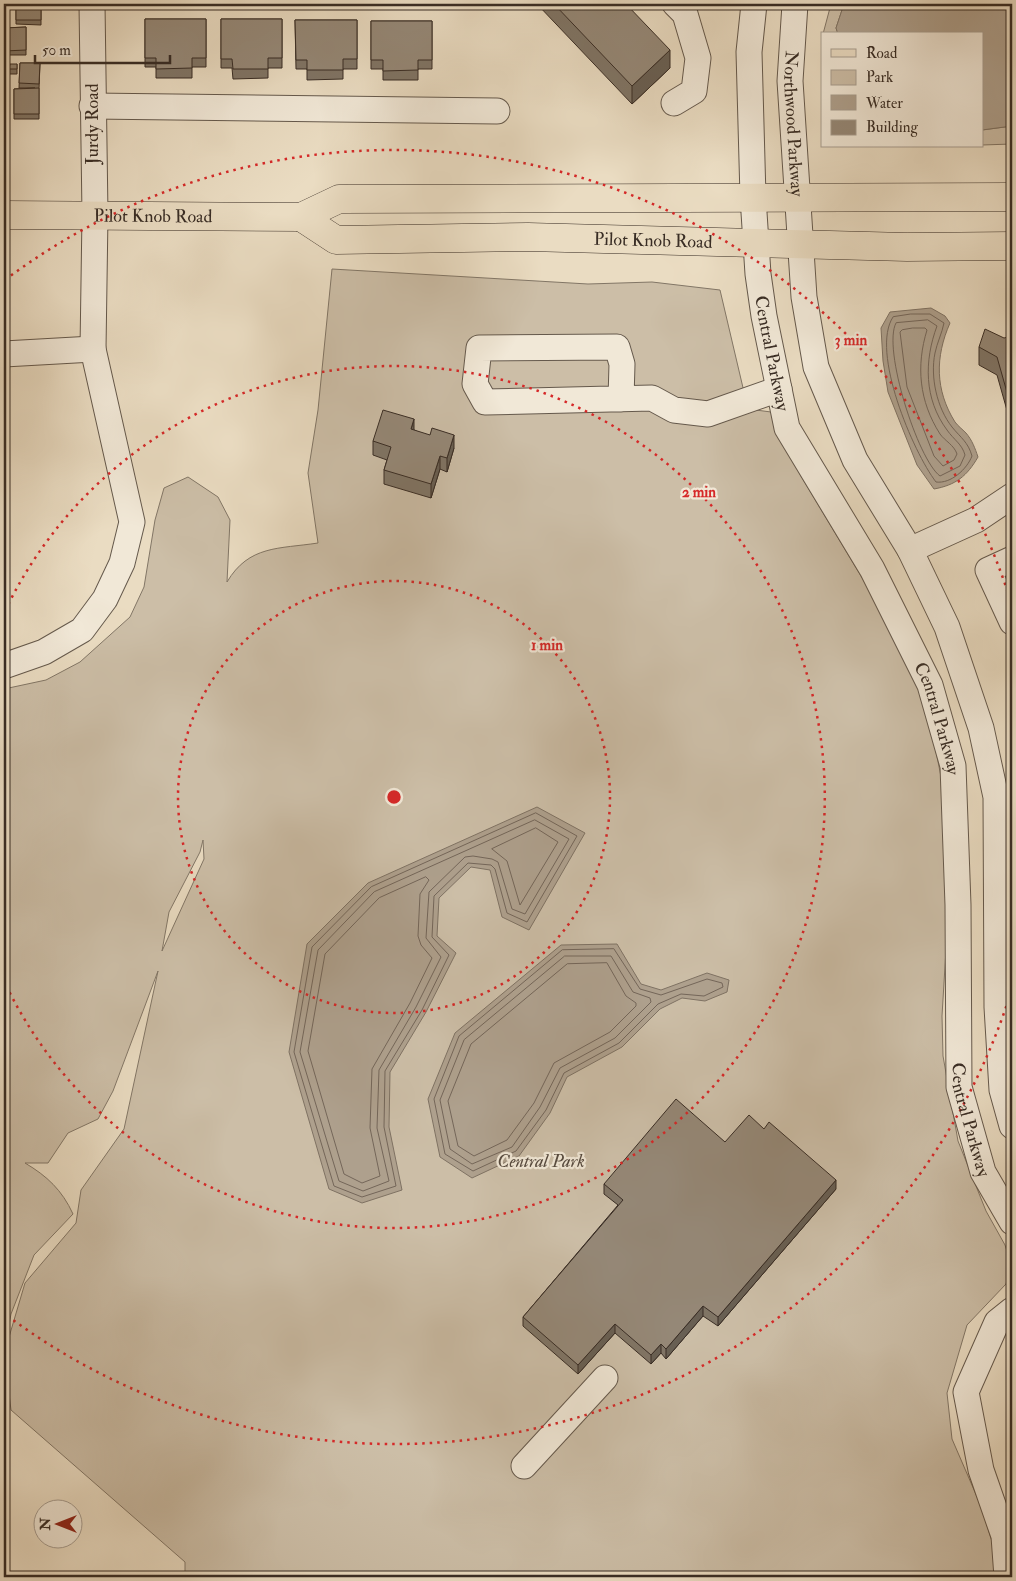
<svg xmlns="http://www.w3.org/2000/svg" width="1016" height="1581" viewBox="0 0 1016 1581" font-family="'IM FELL Double Pica',serif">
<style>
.green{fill:#ccbea7;stroke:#827666;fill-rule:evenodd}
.water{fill:#aea08d;stroke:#7f7263}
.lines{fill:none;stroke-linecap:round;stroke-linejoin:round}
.shore{stroke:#746659;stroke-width:1}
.minor-casing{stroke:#65594c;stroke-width:27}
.major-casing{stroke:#392d25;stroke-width:29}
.minor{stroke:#f1e8d7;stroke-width:25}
.major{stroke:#eadcc2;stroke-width:28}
.wall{fill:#807566;stroke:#392d25}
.shaded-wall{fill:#685f53;stroke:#392d25}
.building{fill:#958877;stroke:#392d25}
.ring{fill:none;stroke:#d62828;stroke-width:2.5;stroke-dasharray:2.5 5}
.labels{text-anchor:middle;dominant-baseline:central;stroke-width:4.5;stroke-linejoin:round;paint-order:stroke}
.street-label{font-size:18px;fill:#392d25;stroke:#f1e8d7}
.park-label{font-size:18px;font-style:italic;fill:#564a3f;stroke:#f1e8d7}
.centre{fill:#d62828;stroke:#f1e8d7;stroke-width:2.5}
.ring-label{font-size:15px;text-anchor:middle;font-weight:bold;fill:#d62828;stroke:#f1e8d7;stroke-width:4.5;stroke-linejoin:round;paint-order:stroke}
</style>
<rect width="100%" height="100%" fill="#eadcc2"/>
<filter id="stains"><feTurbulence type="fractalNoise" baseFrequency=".004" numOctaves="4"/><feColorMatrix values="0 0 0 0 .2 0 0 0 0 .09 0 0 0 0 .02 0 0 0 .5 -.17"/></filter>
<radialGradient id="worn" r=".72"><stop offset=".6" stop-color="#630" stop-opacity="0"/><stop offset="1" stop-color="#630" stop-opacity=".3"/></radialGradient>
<path class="green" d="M831,4H844L836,28L838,34H823Z
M1012,126V144L982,145V130Z
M332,269L588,284L652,282L720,290L748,409L771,412L801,476L903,646L930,721L946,802L948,916L942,1016L943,1056L958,1141L986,1211L1005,1245L1011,1265L1006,1284L967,1325L947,1393L952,1439L981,1506L994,1548V1577H185V1562L11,1410L4,1354L25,1283L76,1223L81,1190L124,1129L158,971L113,1091L98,1119L68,1133L48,1163H25C47,1176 62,1190 73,1214L34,1255L11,1314L4,1352V689L46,680L80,662L130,617L144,587L155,520L164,488L188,477L218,497L230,520L227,582C249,545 279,549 318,543L308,473L318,410ZM203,840L204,859L162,951L169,912L200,852Z"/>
<path class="water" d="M844,4H1012V126L982,130V34H838L836,28Z
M931,308L945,316L950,323C935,357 935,390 955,422C958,426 962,429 966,433C972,440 975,448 978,457C967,476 956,485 934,489L917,465L888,392L883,361L881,328L890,312Z
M537,807L585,833L529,930L502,917L490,870L471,867L439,898L437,936L456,953L426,1012L390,1072L389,1127L402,1190L362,1203L329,1189L289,1052L307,944L368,883Z
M617,944L641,984L661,990L707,973L729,980L727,992L705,1001L682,998L660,1009L622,1047L567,1077L550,1113L519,1156L472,1178L440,1157L428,1099L455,1033L561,945Z"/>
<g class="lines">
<path class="shore" d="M911,314H930L944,323C942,333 937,343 935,353C930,377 937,408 952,427C961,438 968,442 972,456C967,469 951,484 936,482C913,452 870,351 893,317Z
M928,320L937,326C924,361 924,399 947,430C954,440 962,444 965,455L960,466L940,476C918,460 882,348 896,323Z
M913,328H925L927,330C916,366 919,401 940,434C945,441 954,445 957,454L954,460L943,466L934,456L907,387L900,332L902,330Z
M536,813L577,836L527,922L507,913L495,869L491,865L468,863L434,896L432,937L449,955L422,1010L385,1071L384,1127L396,1186L362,1197L334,1186L294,1052L312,947L371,887Z
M535,820L569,839L525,914L512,909L498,862L492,859L473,856L465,857L429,892L426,938L441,957L416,1007L379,1070L377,1128L389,1181L363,1191L339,1181L300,1052L318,950L374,892Z
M536,828L558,842L520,905L507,861L492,849Z
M426,877L429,880L420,894L418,936L421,945L432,958L410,1003L372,1069L370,1128L380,1176L362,1183L344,1174L308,1051L325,954L379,898Z
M614,949L640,989L661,995L707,979L722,983L723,987L704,996L681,994L658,1004L619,1043L564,1073L546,1110L516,1151L473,1171L445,1154L434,1099L459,1036L562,950Z
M565,956H611L633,992L650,998L651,1002L615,1038L560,1068L540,1107L512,1147L472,1164L450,1149L440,1100L464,1040Z
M607,963L626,996L636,1003V1006L610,1032L554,1063L534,1103L507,1140L474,1156L458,1146L448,1101L471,1044L567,964Z"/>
<defs>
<g id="minor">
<path id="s1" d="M754,4L749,52L753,197L758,274L764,316L787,428L872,569L930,685L953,766L958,905L959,1087L983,1172L1012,1222"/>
<path id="s2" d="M795,4L790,81L804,297L816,367L855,460L910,550L947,627L981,728L996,797L997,1007L1002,1090L1012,1126"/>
<path d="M674,103L694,91L698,58L685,14L675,4"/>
<path d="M92,106L497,111"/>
<path d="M4,354L93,349"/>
<path d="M621,399L622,364L617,347L479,348L475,384L485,402L652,398L674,410L708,414L779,389"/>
<path d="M910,550L976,520L1012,496"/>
<path d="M1012,559L988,570L1012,622"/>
<path d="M4,666L44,652L82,630L105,599L122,563L132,522L93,349L95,215L92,4"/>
<path d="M524,1466L605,1378"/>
<path d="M1007,1577L1004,1536L981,1470L966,1392L997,1322L1012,1310"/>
</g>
<g id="major">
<path id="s3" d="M4,215L301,217L339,199L1012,197"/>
<path id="s4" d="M301,217L336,240L528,237L907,247L1012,246"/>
</g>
</defs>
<use href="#minor" class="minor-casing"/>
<use href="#major" class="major-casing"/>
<use href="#minor" class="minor"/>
<use href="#major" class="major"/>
</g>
<path class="wall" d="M16,4H41V25L16,24Z
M537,4H626L670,68L632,104Z
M145,19H206V67H192V78H156V67H145Z
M221,19H282V68H268V78L233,79L232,68H221Z
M295,20H357V69H343V79L307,80V69H296Z
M371,21H432V69H418V80H383V69H371Z
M26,27V55H4V28Z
M20,63H40L39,89V119H14V89L35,88H19Z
M17,64V74H9V69Z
M1012,336V428L997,375L979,365V347Z
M414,430L454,448L447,472L440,469L431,498L384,484V470L387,460L373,455V441Z
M764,1129L836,1189L718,1326L703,1316L666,1359L661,1353L651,1364L615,1333L578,1374L523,1326V1317L618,1205L604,1194V1184Z"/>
<path class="shaded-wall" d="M670,50V68L632,104V86Z
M414,419V433L411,429Z
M454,435V448L447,472V458Z
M440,456V469L431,498V484Z
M836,1180V1189L718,1326V1317Z
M703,1306V1316L666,1359V1349Z
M615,1324V1333L578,1374V1365Z
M661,1344V1353L651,1364V1355Z"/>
<path class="building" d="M16,4H41V20H16Z
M554,4H626L670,50L632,86Z
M145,19H206V58H192V68L156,69V58H145Z
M221,19H282V58H268V69H233L232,59H221Z
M295,20H357V59H343V70H307V60H296Z
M371,21H432V60H418V70L383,71V60H371Z
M26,27V50L4,51V28Z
M20,63H40L39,84L19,83Z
M10,64H17V69H9Z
M39,88V114H14V89Z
M985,329L1004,338L1012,336V410L997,357L979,347Z
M383,410L414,419L411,429L430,435L432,428L454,435L447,458L440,456L431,484L384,470L391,447L373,441Z
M676,1099L725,1142L749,1115L764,1129L769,1122L836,1180L718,1317L703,1306L666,1349L661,1344L651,1355L615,1324L578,1365L523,1317L623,1200L604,1184Z"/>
<g class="ring">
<circle cx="394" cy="797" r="216"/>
<path d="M5 611A431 431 0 1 1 5 983"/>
<path d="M1011 992A647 647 0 0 1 5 1314M5 280A647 647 0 0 1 1011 602"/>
</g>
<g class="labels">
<g class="street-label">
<text transform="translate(92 124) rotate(-90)">Jurdy Road</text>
<text stroke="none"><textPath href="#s2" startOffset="120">Northwood Parkway</textPath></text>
<text stroke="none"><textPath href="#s3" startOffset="149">Pilot Knob Road</textPath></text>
<text stroke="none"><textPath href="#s4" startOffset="359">Pilot Knob Road</textPath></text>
<text stroke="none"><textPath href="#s1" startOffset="351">Central Parkway</textPath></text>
<text stroke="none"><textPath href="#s1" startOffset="756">Central Parkway</textPath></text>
<text stroke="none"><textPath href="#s1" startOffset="1161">Central Parkway</textPath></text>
</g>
<g class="park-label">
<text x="541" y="1161">Central Park</text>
</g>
</g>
<circle cx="394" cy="797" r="8" class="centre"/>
<g class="ring-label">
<text x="851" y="345">3 min</text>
<text x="699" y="497">2 min</text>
<text x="547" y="650">1 min</text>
</g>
<rect width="1016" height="1581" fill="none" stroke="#eadcc2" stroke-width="20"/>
<rect x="5" y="5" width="1006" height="1571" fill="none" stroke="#392d25" stroke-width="2.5"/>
<rect x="10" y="10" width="996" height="1561" fill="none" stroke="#392d25"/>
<rect x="821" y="32" width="162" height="115" fill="#f1e8d7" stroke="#a79d90"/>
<rect x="831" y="49" width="25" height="8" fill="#eadcc2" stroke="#a79d90"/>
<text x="866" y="58" font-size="15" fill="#392d25">Road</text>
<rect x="831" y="70" width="25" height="15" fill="#ccbea7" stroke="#a79d90"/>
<text x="866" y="82" font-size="15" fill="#392d25">Park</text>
<rect x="831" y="95" width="25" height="15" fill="#aea08d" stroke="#a79d90"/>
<text x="866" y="108" font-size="15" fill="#392d25">Water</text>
<rect x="831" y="120" width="25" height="15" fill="#958877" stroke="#a79d90"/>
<text x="866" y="132" font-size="15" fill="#392d25">Building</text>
<g transform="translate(58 1524) rotate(270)"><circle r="24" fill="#f1e8d7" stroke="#a79d90"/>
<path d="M0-4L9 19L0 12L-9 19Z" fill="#8f2418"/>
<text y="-8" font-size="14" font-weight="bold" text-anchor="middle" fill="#392d25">N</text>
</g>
<path d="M35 55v8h135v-8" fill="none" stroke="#392d25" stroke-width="2.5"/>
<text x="42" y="55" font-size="15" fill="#392d25" stroke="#f1e8d7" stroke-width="4" paint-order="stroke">50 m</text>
<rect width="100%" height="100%" filter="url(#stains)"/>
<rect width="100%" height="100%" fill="url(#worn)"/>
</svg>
